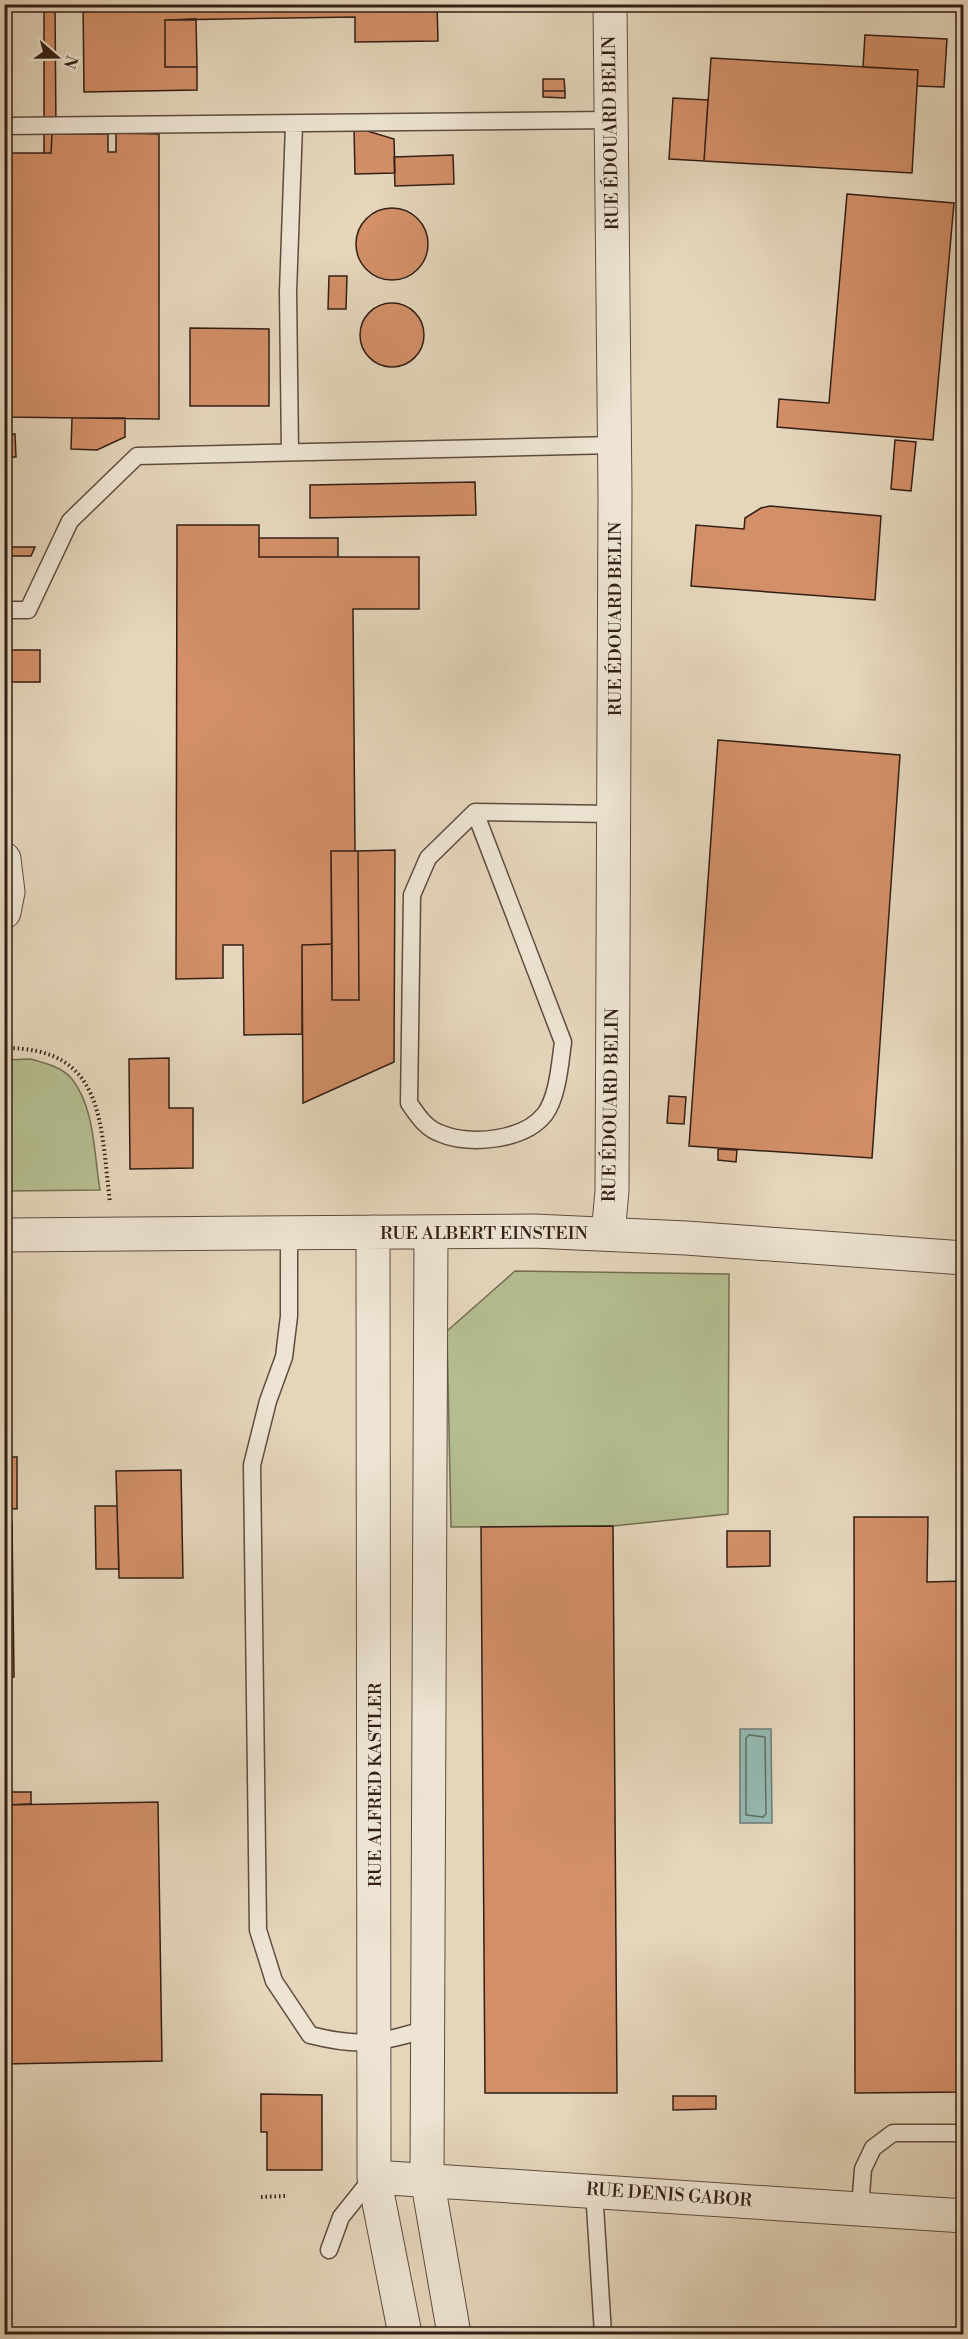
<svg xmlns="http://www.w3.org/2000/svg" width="968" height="2339" viewBox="0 0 968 2339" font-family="'Libre Bodoni',serif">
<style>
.green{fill:#b4bd90;stroke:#746e53;stroke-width:1.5}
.water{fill:#95b9b1;stroke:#6e7b73;stroke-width:1.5}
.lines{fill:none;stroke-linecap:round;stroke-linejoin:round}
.shore{stroke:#646c64;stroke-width:1.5}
.building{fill:#d28f68;stroke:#331f16;stroke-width:1.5}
.service-casing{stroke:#5f4c3f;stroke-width:19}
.minor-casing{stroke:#5f4c3f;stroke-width:35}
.path{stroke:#331f16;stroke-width:4;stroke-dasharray:1.5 3;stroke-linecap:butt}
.service{stroke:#ede4d3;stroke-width:16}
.minor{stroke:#ede4d3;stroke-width:33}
.labels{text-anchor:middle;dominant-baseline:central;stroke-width:4.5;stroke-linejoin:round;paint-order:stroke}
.street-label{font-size:18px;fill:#331f16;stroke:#ede4d3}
</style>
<rect width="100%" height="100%" fill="#e4d5bb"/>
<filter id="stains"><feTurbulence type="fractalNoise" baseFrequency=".00333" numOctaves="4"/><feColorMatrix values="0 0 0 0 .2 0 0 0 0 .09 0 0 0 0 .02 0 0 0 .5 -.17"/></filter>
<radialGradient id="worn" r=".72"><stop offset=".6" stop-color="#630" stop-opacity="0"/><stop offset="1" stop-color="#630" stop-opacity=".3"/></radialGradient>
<path class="green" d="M31,1059C45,1063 62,1067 72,1079C95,1108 94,1155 100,1190L5,1191V1060Z
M515,1271L729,1274L728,1514L613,1526L451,1527L447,1331Z"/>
<path class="water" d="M740,1729H771L772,1823H740Z"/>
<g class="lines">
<path class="shore" d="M749,1735L765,1737L766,1814L763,1817L746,1815V1738Z"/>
</g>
<path class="building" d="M44,4H55L56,134H52L51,153H44Z
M83,4H437L438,41L355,42V17L165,20V67H197V90L84,92Z
M196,19L197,67H165V20Z
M865,35L947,39L944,87L917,86L918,70L863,67Z
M711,58L918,70L912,173L704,161Z
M543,79H564L565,91H543Z
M543,91H565V98L543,97Z
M673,98L708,100L704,161L669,159Z
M354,127L394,139L395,173L355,174Z
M116,133L159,134V419L4,417V153H51L52,134H108V152H116Z
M453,155L454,184L395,186L394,157Z
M847,194L954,203L933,440L777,427L779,399L829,403Z
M356 244a36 36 0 1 1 72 0a36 36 0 1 1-72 0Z
M329,276H347L346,309H328Z
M360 335a32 32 0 1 1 64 0a32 32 0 1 1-64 0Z
M190,328L269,329V406H190Z
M72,418H125V437L97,450L71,449Z
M4,434H15L16,457H4Z
M895,440L916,442L911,491L891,489Z
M475,482L476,515L310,518V485Z
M4,506L6,547H35L31,556H4Z
M770,506L881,516L875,600L691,586L696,525L744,529L745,518L761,508Z
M177,525H259V557H419V609H353L355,851H331L332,944L302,945V1034L244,1035L243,945H223V978L176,979Z
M259,538H338V557H259Z
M4,650H40V682H4Z
M718,740L900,755L872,1158L689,1146Z
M395,850L394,1062L303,1103L302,945L332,944V1000H359L358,851Z
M331,851H358L359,1000H332Z
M169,1058V1108H193V1168L130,1169L129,1059Z
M669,1096L686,1097L684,1124L667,1123Z
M718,1149L737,1150L736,1162L718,1160Z
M4,1457H17V1509L4,1508Z
M181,1470L183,1578H119L116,1471Z
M95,1506H117L119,1569H96Z
M854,1517H928L927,1582L964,1581V2092L855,2093Z
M4,1522H12L14,1677H4Z
M613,1526L617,2093H485L481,1527Z
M727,1531H770V1566L727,1567Z
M4,1792H31V1804L4,1805Z
M158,1802L162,2061L4,2064V1805Z
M261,2094L322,2095V2170H267V2132H261Z
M673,2096H716V2109L673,2110Z"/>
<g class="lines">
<defs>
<path id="service" d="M4,126L612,120
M290,452L288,292L294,125
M4,610H28L70,521L137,456L614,445
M475,812L563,1042C560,1063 558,1096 545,1114C525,1140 471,1146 442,1134C426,1129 418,1116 409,1103L412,895L428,858L475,812L613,814
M289,1233V1316L284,1357L268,1401L252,1465L258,1930L274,1981L310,2035C362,2048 377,2043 428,2029
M594,2190L603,2334
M860,2208L863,2169L873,2148L893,2133H964
M329,2250L341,2217L373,2177"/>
<path id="minor" d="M4,859L8,892L4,912
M373,1232L374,2177L405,2334
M431,1232L427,2178L454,2334
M608,1234L612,1191L615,494L610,4
M4,1235L534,1231L686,1238L964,1258
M374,2177L964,2216"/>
</defs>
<use href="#service" class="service-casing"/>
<use href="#minor" class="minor-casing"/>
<path class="path" d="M677,7V4
M4,1048C106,1047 100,1124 110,1202
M261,2197L285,2196"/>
<use href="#service" class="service"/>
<use href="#minor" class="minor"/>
</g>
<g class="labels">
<g class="street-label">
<text transform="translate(611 133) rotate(-91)">RUE ÉDOUARD BELIN</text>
<text transform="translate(615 619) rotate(-90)">RUE ÉDOUARD BELIN</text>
<text transform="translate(611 1105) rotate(-89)">RUE ÉDOUARD BELIN</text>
<text x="484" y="1233">RUE ALBERT EINSTEIN</text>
<text transform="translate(375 1785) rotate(-90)">RUE ALFRED KASTLER</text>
<text transform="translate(669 2195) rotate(4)">RUE DENIS GABOR</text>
</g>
</g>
<rect width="968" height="2339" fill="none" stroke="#e4d5bb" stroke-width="24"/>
<rect x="6" y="6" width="956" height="2327" fill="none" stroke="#331f16" stroke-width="3"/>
<rect x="12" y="12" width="944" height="2315" fill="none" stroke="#331f16" stroke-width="1.5"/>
<g transform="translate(57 57) rotate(110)" stroke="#ede4d3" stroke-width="4.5" paint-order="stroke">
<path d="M0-4.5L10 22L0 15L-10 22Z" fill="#331f16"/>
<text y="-9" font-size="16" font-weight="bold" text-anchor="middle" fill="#331f16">N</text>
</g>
<rect width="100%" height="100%" filter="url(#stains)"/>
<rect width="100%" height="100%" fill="url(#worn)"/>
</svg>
